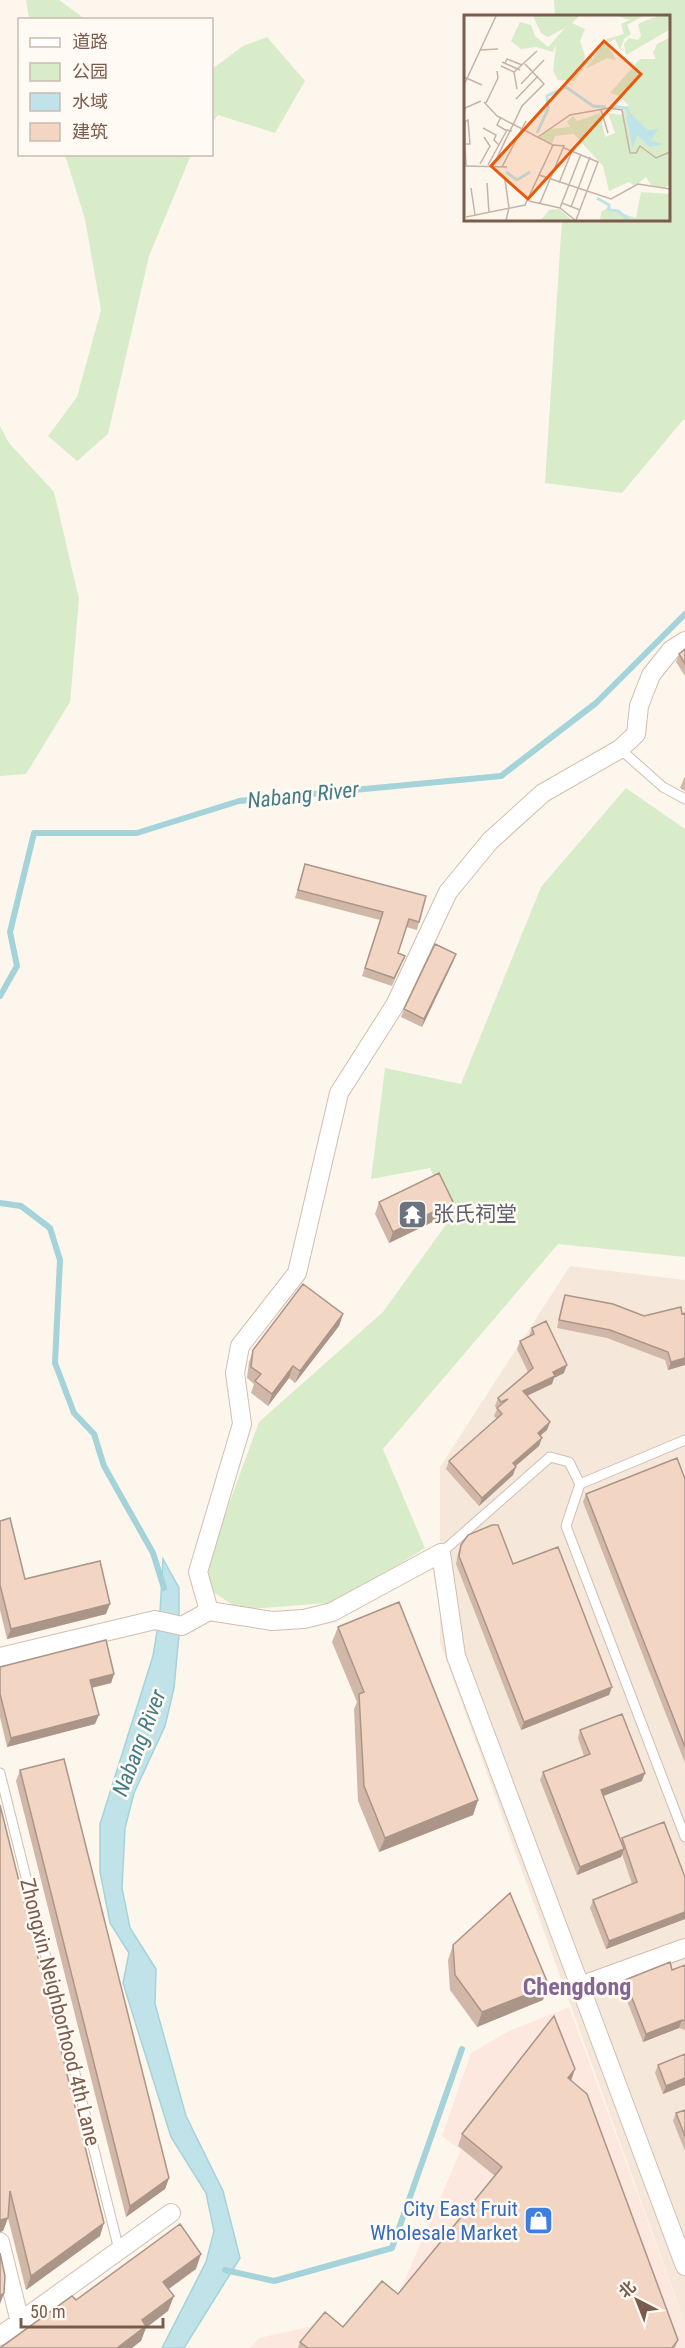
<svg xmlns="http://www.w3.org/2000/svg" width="685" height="2348" viewBox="0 0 685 2348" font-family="'Roboto Condensed','Noto Sans SC',sans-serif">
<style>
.residential{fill:#f5e8da}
.commercial{fill:#fde8e0}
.green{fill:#d8ecc9}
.water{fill:#bfe3e8;stroke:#a5d3da;stroke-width:1.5}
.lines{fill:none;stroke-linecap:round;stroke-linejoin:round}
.stream{stroke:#a5d3da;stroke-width:6}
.lane-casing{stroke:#d1beb0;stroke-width:11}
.street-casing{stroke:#d1beb0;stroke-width:20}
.lane{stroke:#fff;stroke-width:9}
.street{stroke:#fff;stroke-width:18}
.wall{fill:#d1b7a8}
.shaded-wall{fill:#aa9588}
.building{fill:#f3d5c3;stroke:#aa9588;stroke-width:1.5}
.labels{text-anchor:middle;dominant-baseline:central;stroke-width:5;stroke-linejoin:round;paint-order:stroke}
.worship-label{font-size:21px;fill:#5b616d;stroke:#fffaf3;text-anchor:start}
.street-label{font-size:21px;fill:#7a5c4d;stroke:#fffaf3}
.shop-label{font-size:21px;fill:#366cbe;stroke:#fffaf3;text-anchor:end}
.water-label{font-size:22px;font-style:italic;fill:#437c86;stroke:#fffaf3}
.quarter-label{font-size:24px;font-weight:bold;fill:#846695;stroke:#fffaf3}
.inset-river{fill:none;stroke:#bfe3e8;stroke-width:3}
.inset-road{fill:none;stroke:#c5b3a7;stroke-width:1.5}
.view{fill:#e8590c;fill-opacity:0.15;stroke:#e8590c;stroke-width:3}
.inset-edge{fill:none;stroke:#7a5c4d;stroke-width:3}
</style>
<rect width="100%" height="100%" fill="#fdf6ec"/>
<path class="residential" d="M570,1266L685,1280V2323L440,1643V1467Z"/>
<path class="commercial" d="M569,2007L685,2323V2348H250L259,2338L321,2324L339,2339L394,2305L461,2150L442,2136L471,2053L509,2031Z"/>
<path class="green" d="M26,0H59L85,19H29Z
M554,0H685V420H683L622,493L545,483L562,219H668V16H555Z
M267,37L305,81L275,133L218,115L212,123V69L243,46Z
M65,155H191L149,256L108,434L77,461L48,436L77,397L101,310L85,219Z
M0,426L9,443L54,492L79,599L70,702L26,774L0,776Z
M626,788L685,829V1257L558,1244L383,1449L425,1548L339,1602L240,1610L200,1583L259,1422L383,1312L453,1215L430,1168L371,1179L385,1068L461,1084L541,887Z"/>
<path class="water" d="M163,1559L179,1588V1635L174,1688L165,1726L134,1793L125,1828L122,1888L130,1928L156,1969L155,2004L186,2116L223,2191L240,2258L184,2348H162L206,2262L214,2231L206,2193L171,2137L123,1983L129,1953L110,1923L100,1872V1824L153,1656L160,1613Z"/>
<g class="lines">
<path class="stream" d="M0,996L17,966L10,932L34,833H137L239,801L501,776L596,703L685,614
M0,1203L21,1206L50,1228L60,1260L55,1363L74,1413L94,1434L104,1466L153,1553L164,1588
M225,2270L274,2281L392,2248L462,2049"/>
<defs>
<path id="lane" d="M620,749L663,787L685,799
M580,1484L685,1440
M441,1553L550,1457L569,1462L580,1484L566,1526L685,1837
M0,1773L119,2250"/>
<path id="street" d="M209,1611L198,1572L242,1424L235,1373L240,1346L297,1273L339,1093L395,1005L448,892L490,841L543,793L620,749L636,734L639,706L651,675L671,650L685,641
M0,1657L155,1620L182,1626L209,1611L272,1621L304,1619L332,1612L441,1553L456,1656L580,1986
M685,1948L580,1986L685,2266
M0,2242L20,2322
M0,2336L171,2213"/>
</defs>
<use href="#lane" class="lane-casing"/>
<use href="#street" class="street-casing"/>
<use href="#lane" class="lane"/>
<use href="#street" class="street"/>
</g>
<path class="wall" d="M685,649V676L676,662L679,654Z
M685,776V791L680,788Z
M305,864L419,922L417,930L406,927L398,953L405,956L392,986L362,976L380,920L295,898Z
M456,954L453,962L422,1027L401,1017L404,1009Z
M379,1202H453L449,1214L389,1243L375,1214Z
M565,1295L644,1316L685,1313V1365L668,1370L665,1360L607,1338L557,1328L562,1303Z
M343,1314L339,1326L295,1383L289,1378L268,1406L251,1393L254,1384L247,1378L249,1362L253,1350Z
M532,1328L564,1373L554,1378L552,1384L527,1396L550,1422L547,1430L540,1436L539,1446L515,1466L513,1475L479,1506L446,1469L449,1461L497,1419L494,1416L497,1409L495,1406L498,1398L528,1372L517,1349L520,1341L529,1336Z
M685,1479V1763L583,1502L586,1494Z
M0,1521L25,1579L106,1614L7,1639L0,1610Z
M461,1545L609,1695L521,1730L456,1564L458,1553Z
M338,1627L478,1800L473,1815L379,1852L358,1801L354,1709L357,1702L332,1642Z
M0,1667L114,1674L111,1683L92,1688L95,1724L7,1747L0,1717Z
M580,1730L642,1781L603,1796L621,1842L622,1838L685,1877V1919L606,1949L590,1908L593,1900L632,1884L622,1854L621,1857L577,1875L540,1780L543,1772L584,1756L578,1738Z
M20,1770L169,2178L165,2189L126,2217L16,1781Z
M0,1805L100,2236L26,2290L8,2218L3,2231L0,2232Z
M453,1945L543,2000L477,2027L450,1990L448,1960Z
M685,1965V2030L679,2028L643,2042L622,1988L625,1980L672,1970Z
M685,2054V2085L663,2094L655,2073L658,2065Z
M571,2080L678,2340L675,2348H298L300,2342L343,2327L398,2294L495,2176L458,2146L462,2134Z
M685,2110V2151L673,2121L676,2113Z"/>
<path class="shaded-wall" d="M456,954L453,962L422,1027L424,1019Z
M453,1202L449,1214L389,1243L393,1232Z
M343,1314L339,1326L295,1383L300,1371Z
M685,1358V1365L668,1370L671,1362Z
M567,1365L564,1373L554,1378L552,1384L520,1399L523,1391L553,1372Z
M293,1366L289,1378L268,1406L272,1394Z
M550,1422L547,1430L535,1440L538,1433Z
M542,1438L539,1446L510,1471L513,1463Z
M516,1467L513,1475L479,1506L482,1498Z
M110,1604L106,1614L7,1639L11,1629Z
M114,1674L111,1683L86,1689L90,1680Z
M612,1687L609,1695L521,1730L524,1722Z
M99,1715L95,1724L7,1747L11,1738Z
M645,1773L642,1781L598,1798L601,1790Z
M478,1800L473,1815L379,1852L385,1838Z
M624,1849L621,1857L577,1875L580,1867Z
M685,1912V1919L606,1949L609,1941Z
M549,1986L543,2000L477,2027L482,2012Z
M682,2020L679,2028L643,2042L646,2034Z
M575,2069L571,2081L568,2078Z
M685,2078V2085L663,2094L666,2086Z
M169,2178L165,2189L126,2217L130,2206Z
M8,2218L3,2231L0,2232V2220Z
M104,2223L100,2236L26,2290L31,2276Z
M201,2254L196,2269L158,2297L163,2282Z
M4,2293L0,2304V2296Z
M174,2296L168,2311L146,2328L141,2341L132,2348H117L142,2320Z"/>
<path class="building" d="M685,649V664L679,654Z
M305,864L426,896L419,922L409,919L398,953L405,956L394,978L365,968L383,912L298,890Z
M435,944L456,954L424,1019L404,1009Z
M439,1173L453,1202L393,1232L379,1202Z
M303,1284L343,1314L300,1371L293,1366L272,1394L255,1381L261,1374L251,1367L253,1350Z
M565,1295L613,1304L644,1316L681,1307L682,1314L685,1313V1358L671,1362L668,1352L610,1330L559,1320Z
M546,1321L567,1365L553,1372L555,1376L523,1391L550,1422L538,1433L542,1438L513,1463L516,1467L482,1498L449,1461L502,1414L497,1408L508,1399L501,1402L498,1398L533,1368L520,1341L534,1334L532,1328Z
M677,1458L685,1479V1747L586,1494Z
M10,1518L25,1579L100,1561L110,1604L11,1629L0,1585V1521Z
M492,1525H498L513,1564L558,1547L612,1687L524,1722L459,1556L461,1545L468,1535Z
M399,1602L478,1800L385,1838L364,1786L359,1694L364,1692L338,1627Z
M106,1640L114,1674L90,1680L99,1715L11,1738L0,1694V1667Z
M622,1714L645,1773L601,1790L624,1849L580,1867L543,1772L590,1754L580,1730Z
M64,1759L169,2178L130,2206L20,1770Z
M0,1805L104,2223L31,2276L10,2191L8,2218L0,2220Z
M664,1822L685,1877V1912L609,1941L593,1900L637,1882L622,1838Z
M510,1893L549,1986L482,2012L455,1975L453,1945Z
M670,1962L672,1970L685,1965V2021L682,2020L646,2034L625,1980Z
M554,2016L575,2069L568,2078L587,2094L678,2340L672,2348H308L300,2342L325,2312L343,2327L382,2281L398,2294L502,2167L462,2134Z
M685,2054V2078L666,2086L658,2065Z
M685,2110V2136L676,2113Z
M180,2224L201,2254L163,2282L174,2296L142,2320L146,2326L117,2348H0L72,2296L76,2300Z
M0,2253L5,2276L4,2293L0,2296Z"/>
<defs>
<symbol id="temple-square" viewBox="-11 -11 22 22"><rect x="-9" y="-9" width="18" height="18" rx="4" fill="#6b7280" stroke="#fffaf3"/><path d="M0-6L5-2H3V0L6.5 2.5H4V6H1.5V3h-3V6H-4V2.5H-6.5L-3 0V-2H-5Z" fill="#fff"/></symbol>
<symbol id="shop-square" viewBox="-11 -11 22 22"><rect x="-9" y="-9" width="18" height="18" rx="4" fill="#3f7fe0" stroke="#fffaf3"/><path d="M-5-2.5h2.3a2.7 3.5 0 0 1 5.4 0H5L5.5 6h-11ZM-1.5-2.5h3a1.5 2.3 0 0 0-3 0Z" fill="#fff"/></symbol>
</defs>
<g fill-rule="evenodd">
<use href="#temple-square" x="396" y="1198" width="33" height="33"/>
<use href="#shop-square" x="522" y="2204" width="33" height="33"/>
</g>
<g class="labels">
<g class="worship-label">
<text x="433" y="1214">张氏祠堂</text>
</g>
<g class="street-label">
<text transform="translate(60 2012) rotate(76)">Zhongxin Neighborhood 4th Lane</text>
</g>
<g class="shop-label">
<text x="518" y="2209">City East Fruit<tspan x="518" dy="24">Wholesale Market</tspan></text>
</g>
<g class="water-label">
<text transform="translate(303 795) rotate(-6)">Nabang River</text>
<text transform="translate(139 1743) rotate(-69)">Nabang River</text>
</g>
<g class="quarter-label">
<text x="577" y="1987">Chengdong</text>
</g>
</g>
<g transform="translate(464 15)">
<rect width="206" height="206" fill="#fdf6ec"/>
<path d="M69,1H115L108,8L121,14L116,26L121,41L119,54L110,66L94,65L89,56L92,30L89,37L72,32L57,34L47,26L56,7L67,10L71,21L84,32L101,13L84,22L77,18ZM154,1H179L163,10L167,19L160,24L156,35L151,24L143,28L152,45L143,43L122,54L143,24L160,19L157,9L166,5ZM193,1H205V15L162,40L160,29L165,23L174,25L177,21L174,9ZM205,23L206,169L201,173L187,170L182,162L171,171L165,167L145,176L139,151L110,119L91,121L88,129L75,123L85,114L106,112L103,106L109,101L113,106L136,98L141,122L151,118L144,98L157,100L160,92L165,91L156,81L146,78L176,44H192L189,38L193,29ZM177,177L205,179V205H136L137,197L143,193L172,203ZM95,194L108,205H77L85,195Z" fill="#d8ecc9"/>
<path d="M167,99L184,115L194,114L187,126L200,129L186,132L173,120L169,134L162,101Z" fill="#bfe3e8"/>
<path class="inset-river" d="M147,91L163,93L165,99M73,118L84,94L83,81L102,72L129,91L142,92M42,157L53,165L66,157M133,183L145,190V195L154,196L165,205"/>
<path class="inset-road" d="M16,35L34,34M38,47L56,55M41,48L43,44L58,50M37,51L50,57L53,74M50,57L73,36M0,62L18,70M57,69L80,45M0,70L32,1M52,84L74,61M20,87L33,101L89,130L75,160M22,88L34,63L33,56M137,95L144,118M0,99L1,93L17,86M37,102L33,110L43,116M19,113L32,120L30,125L35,130M74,122L106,100L145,93L158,95L166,138H172L176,131L192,143L206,137M0,129H6L4,105L1,107V129L2,151M100,133L134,147L112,205M16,149L26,131L20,122M24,150L43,115L48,116M1,151L43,152M29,151L58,91L80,69L61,49M38,152L62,106M41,165L45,193L42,205M23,168L25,198M95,168L108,136M7,173L11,200M65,186L96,193L111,205M76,188L100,131L89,130M98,188L116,195M107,192L126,142M96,193L117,139M2,202L61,190L75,160L147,184L174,169L206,174"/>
<path class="view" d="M140,26L177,59L64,184L27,151Z"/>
<rect width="206" height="206" class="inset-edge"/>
</g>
<rect x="18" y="18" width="195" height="138" fill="#fffaf3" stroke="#cabbb1" stroke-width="1.5"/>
<rect x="30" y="38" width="30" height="9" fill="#ffffff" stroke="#cabbb1" stroke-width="1.5"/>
<text x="72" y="48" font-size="18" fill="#7a5c4d">道路</text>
<rect x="30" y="63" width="30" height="18" fill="#d8ecc9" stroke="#cabbb1" stroke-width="1.5"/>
<text x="72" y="78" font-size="18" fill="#7a5c4d">公园</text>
<rect x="30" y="93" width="30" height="18" fill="#bfe3e8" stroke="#cabbb1" stroke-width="1.5"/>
<text x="72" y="108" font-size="18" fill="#7a5c4d">水域</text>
<rect x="30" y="123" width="30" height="18" fill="#f3d5c3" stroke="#cabbb1" stroke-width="1.5"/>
<text x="72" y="138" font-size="18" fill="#7a5c4d">建筑</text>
<g transform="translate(637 2300) rotate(318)" stroke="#fffaf3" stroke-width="4.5" paint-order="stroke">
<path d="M0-4.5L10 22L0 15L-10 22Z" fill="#7a5c4d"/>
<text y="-9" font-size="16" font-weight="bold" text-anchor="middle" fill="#7a5c4d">北</text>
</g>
<path d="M21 2318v9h142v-9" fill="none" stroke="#7a5c4d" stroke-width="3"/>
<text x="30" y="2318" font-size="18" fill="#7a5c4d" stroke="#fffaf3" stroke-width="4.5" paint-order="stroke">50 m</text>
</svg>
